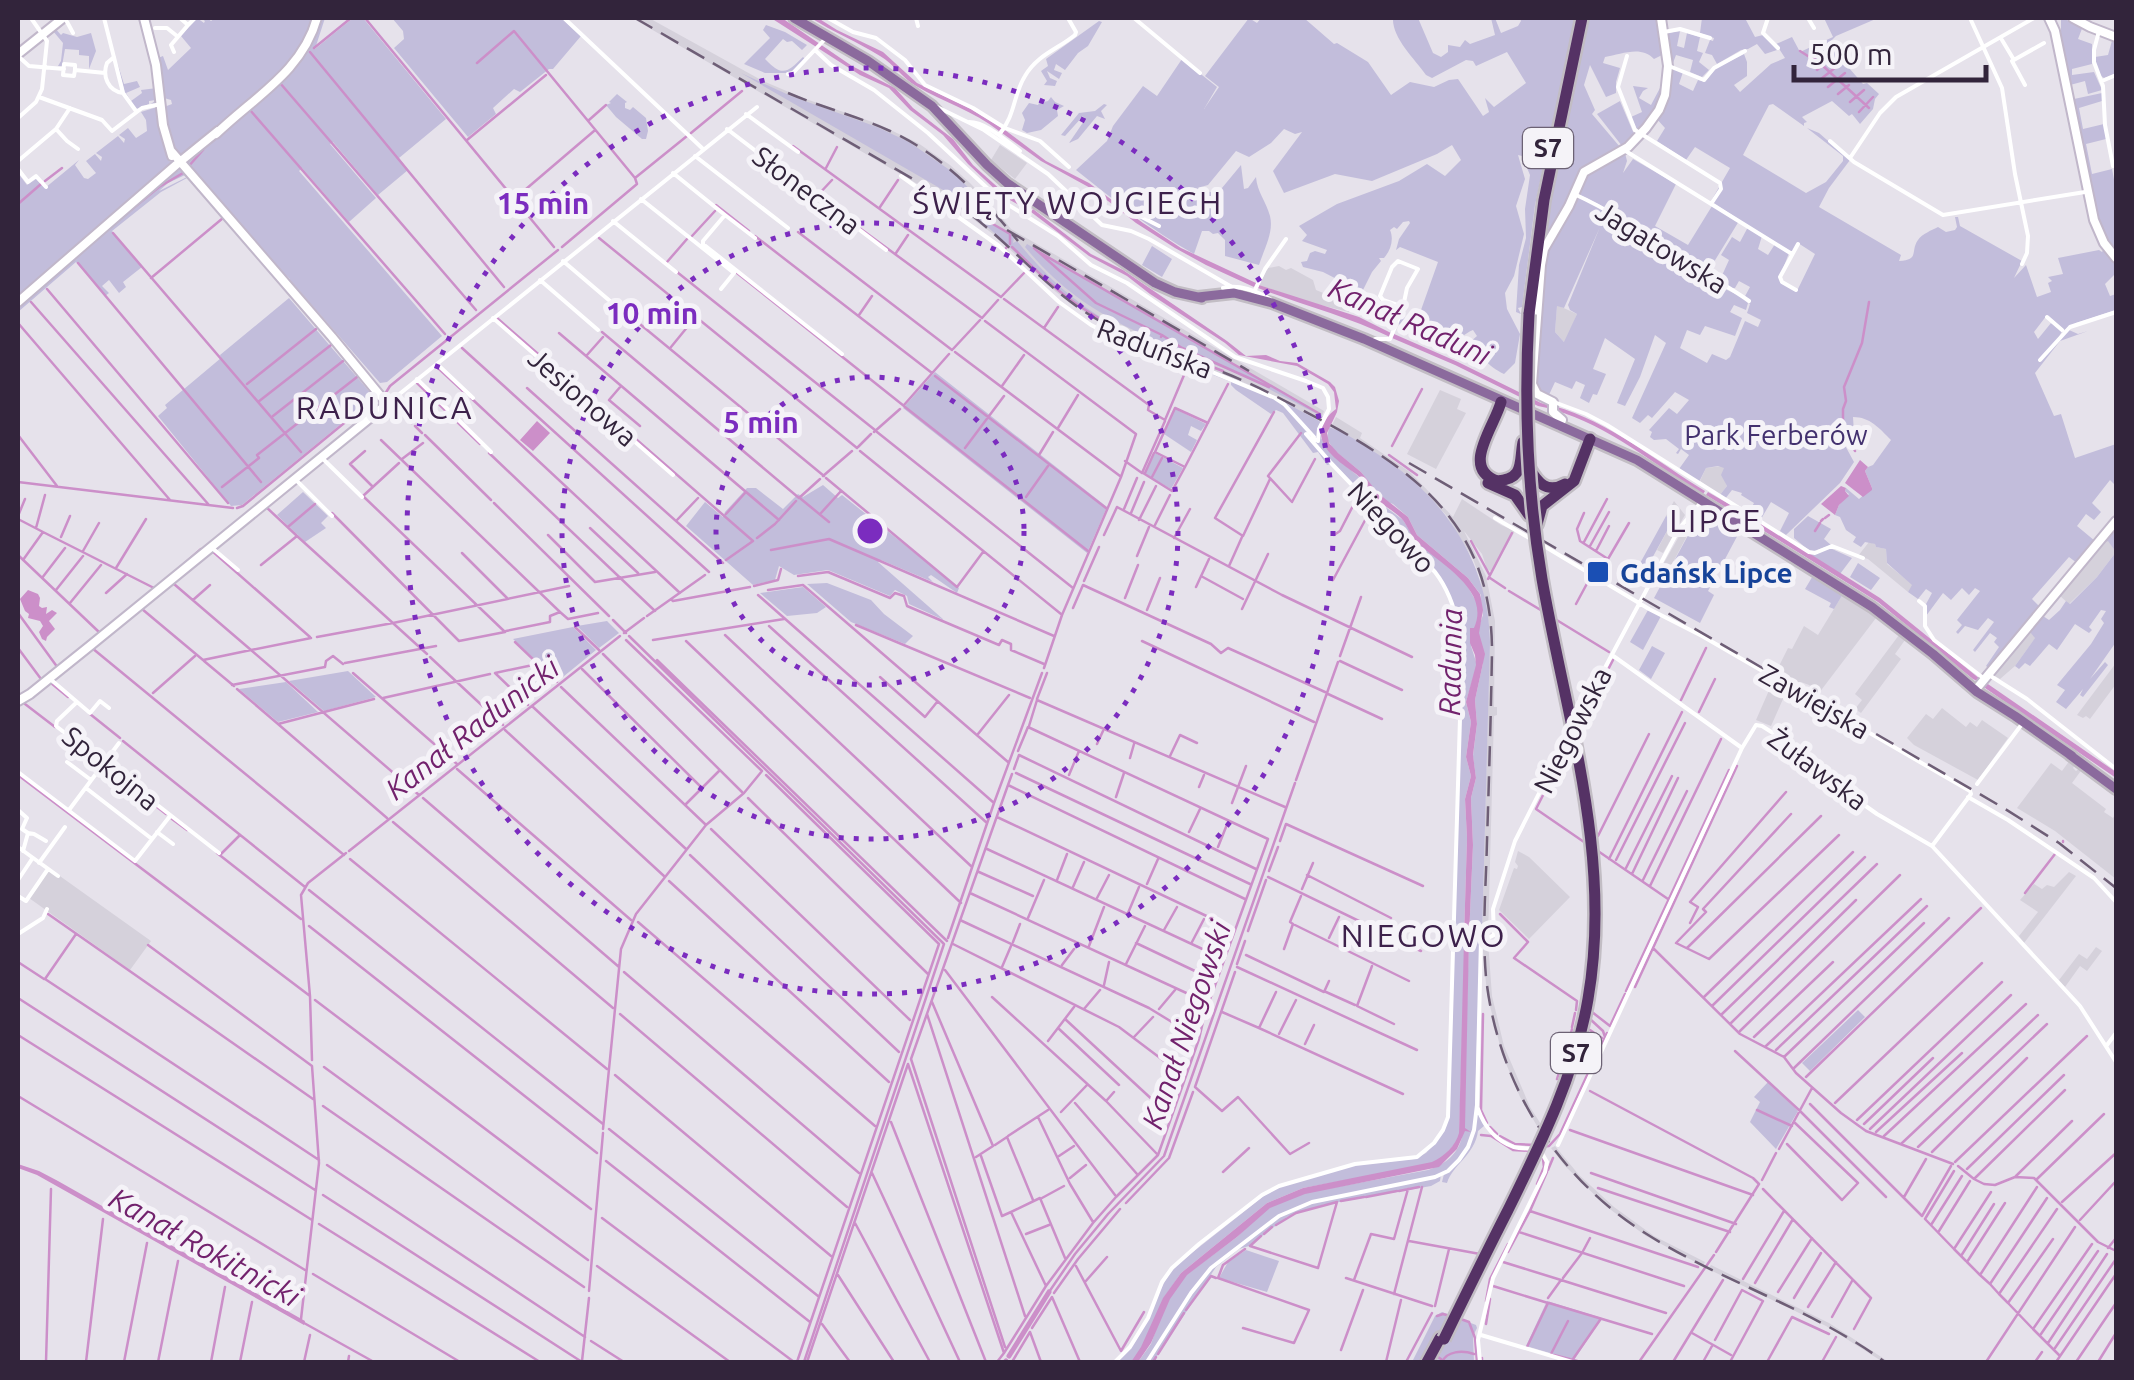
<svg xmlns="http://www.w3.org/2000/svg" width="2134" height="1380" viewBox="0 0 2134 1380" font-family="Ubuntu,sans-serif">
<style>
.built{fill:#d5d1db}
.green{fill:#c2bddb;fill-rule:evenodd}
.water{fill:#cc8fc9}
.lines{fill:none;stroke-linecap:round;stroke-linejoin:round}
.stream{stroke:#cc8fc9;stroke-width:2.5}
.canal{stroke:#cc8fc9;stroke-width:5}
.secondary-casing{stroke:#c1b7ca;stroke-width:12}
.primary-casing{stroke:#c2bdc4;stroke-width:14}
.highway-casing{stroke:#c2bdc4;stroke-width:16}
.street{stroke:#fff;stroke-width:4}
.secondary{stroke:#fff;stroke-width:8}
.primary{stroke:#8b6a9d;stroke-width:9}
.highway{stroke:#553265;stroke-width:11}
.rail{stroke:#6e5e76;stroke-width:2.5;stroke-dasharray:20 10;stroke-linecap:butt}
.highway-bridge-casing{stroke:#c2bdc4;stroke-width:16;stroke-linecap:butt}
.highway-bridge{stroke:#553265;stroke-width:11}
.ring{fill:none;stroke:#7b2cbf;stroke-width:5;stroke-dasharray:5 10}
.transit-dot{fill:#1a4fb4;stroke:#f5f3f8;stroke-width:4}
.labels{text-anchor:middle;dominant-baseline:central;stroke-width:10;stroke-linejoin:round;paint-order:stroke}
.shield{fill:#f5f3f8;stroke:#6c6274;stroke-width:2.5}
.shield-label{font-size:25px;font-weight:bold;fill:#32243b}
.street-label{font-size:28px;fill:#32243b;stroke:#f5f3f8}
.park-label{font-size:28px;fill:#43316f;stroke:#f5f3f8}
.transit-label{font-size:28px;font-weight:bold;fill:#164399;stroke:#f5f3f8;text-anchor:start}
.water-label{font-size:30px;font-style:italic;fill:#72226d;stroke:#f5f3f8}
.quarter-label{font-size:32px;letter-spacing:2.5px;fill:#3d214b;stroke:#f5f3f8}
.centre{fill:#7b2cbf;stroke:#f5f3f8;stroke-width:5}
.ring-label{font-size:30px;text-anchor:middle;font-weight:bold;fill:#7b2cbf;stroke:#f5f3f8;stroke-width:10;stroke-linejoin:round;paint-order:stroke}
</style>
<rect width="100%" height="100%" fill="#e6e2eb"/>
<path class="built" d="M632,18H649L763,81L803,98L878,124L918,143L950,165L970,183L996,210L1011,229L1324,411L1320,421L1257,388L1132,338L1094,319L1056,292L993,234L957,207Z
M1000,145L1027,163L1015,179L991,160Z
M1279,266L1286,270L1291,268L1313,280L1316,290L1347,303L1352,298L1356,301L1349,312L1312,303L1259,285L1268,268Z
M1557,305L1577,314L1565,343L1555,332Z
M1440,390L1461,399L1457,409L1466,413L1436,469L1407,454Z
M1336,417L1362,433L1360,438L1410,472L1453,517L1462,499L1501,525L1515,531L1492,572L1487,569L1482,554L1464,531L1486,576L1495,621L1494,707H1497V715L1494,716L1488,937H1482L1490,631L1480,578L1473,559L1446,515L1407,475L1365,446L1331,427Z
M1722,466L1725,468L1723,477L1727,486L1719,496L1700,481L1706,468Z
M1674,501L1685,515L1663,553L1657,550L1673,520L1666,516Z
M1690,517L1695,521L1664,579L1657,575Z
M2108,540L2116,552L2097,577L2069,604L2059,595Z
M1869,542L1875,544L1876,547L1886,549L1887,564L1913,585L1908,592L1868,559L1858,556Z
M1843,594L1876,618L1819,693L1809,685L1801,682L1799,684L1777,670L1788,648L1792,649L1804,626L1818,635Z
M2029,631L2036,637L2015,666L2000,679L1993,675Z
M1899,635L1905,640L1895,654L1901,659L1861,713L1855,709L1862,700L1855,694Z
M2116,663V684L2090,719L2086,716L2083,718L2077,715Z
M1774,679L1800,695L1794,704L1783,699L1771,726L1756,720Z
M1942,708L1966,727L1970,722L1977,727L1982,720L2008,738L1978,780L1914,745L1907,738L1926,714L1933,719Z
M2070,760L2076,763L2073,768L2076,771L2081,767L2083,768L2072,783L2106,809L2104,812L2113,818L2116,813V879L2055,831L2017,808L2051,763L2062,771Z
M1518,851L1529,857L1570,897L1529,939L1499,910L1514,868L1517,869L1518,866L1515,862Z
M50,869L151,941L130,970L29,898Z
M2069,872L2076,876L2024,943L2019,936L2038,912L2020,900L2034,884L2042,889L2047,885L2054,887Z
M1482,941H1488L1492,996L1504,1046L1530,1107L1551,1140L1547,1143L1520,1097L1502,1054L1487,994Z
M2096,947L2102,951L2087,971L2080,966L2065,987L2059,980L2079,954L2087,959Z
M1555,1146L1579,1175L1614,1207L1654,1236L1705,1262L1703,1266L1646,1236L1607,1207L1565,1166L1551,1148Z
M1711,1265L1829,1323L1889,1362H1883L1826,1326L1708,1269Z"/>
<path class="green" d="M197,18L204,23L205,21L201,18H207L211,21L215,18H316L298,56L254,99L181,156L169,137L164,107L172,104L171,100L164,98L158,58L163,56L168,70L191,48L181,36Z
M319,18H325L315,49L353,18H363L446,119L399,158L408,170L378,195L333,142L330,144L376,198L349,222L302,168L299,171L442,336L387,382L380,383L290,280V279L268,259L185,168L188,161L282,79Z
M392,18H562L581,36L553,69H549L520,92L514,89L493,108L496,114L468,137L394,48L404,39L403,31Z
M1249,18L1257,23L1261,18H1304L1334,44L1337,43L1368,62L1391,95L1410,82L1434,87L1449,80L1458,79L1483,116L1489,112L1485,98L1494,107L1526,83L1507,52L1476,66L1473,61L1466,60L1432,78L1426,75C1414,58 1392,38 1393,18H1418L1433,53L1441,57L1448,52V45L1460,47L1465,40L1470,44L1495,35L1491,18H1495L1501,33L1518,26L1521,21L1520,18H1575L1535,205L1522,307L1518,308L1521,314L1516,312L1519,265L1526,238L1525,209L1530,175L1522,156L1518,155L1525,179L1516,206L1524,234L1514,276L1505,293L1507,309L1520,334L1515,363L1504,374C1487,366 1482,354 1463,348L1477,336L1473,330C1465,333 1459,340 1451,344C1437,350 1422,342 1409,337L1411,329L1398,324L1401,316L1414,321L1418,310H1421L1438,262L1400,247L1396,250L1399,239L1410,223L1409,221L1403,222L1397,229L1394,227L1390,230C1394,239 1391,250 1384,258H1379L1381,261L1372,272L1362,292L1323,272L1303,267L1301,262L1307,261L1310,253L1315,251L1325,254L1327,250L1302,241L1307,235L1299,226L1337,204L1399,181L1427,164L1445,176L1461,160L1452,145L1437,154L1372,181L1335,174L1284,193L1273,171L1302,132L1295,134L1284,129L1271,143L1249,157L1236,151L1208,185L1197,188L1217,194L1241,165L1244,189L1248,188L1256,177C1257,192 1266,201 1270,216C1274,233 1264,249 1259,265L1225,256V240L1218,233L1213,234L1209,231H1202L1194,254C1151,230 1114,200 1076,170L1107,141L1113,126L1143,86L1157,96L1182,59L1217,87L1204,109L1219,87L1205,76Z
M1585,18H1658L1656,24L1660,26L1663,46L1660,47V50L1663,51L1664,54L1654,59C1642,45 1621,54 1605,57L1603,63L1620,68L1616,82V93L1606,97L1590,65L1584,85L1595,110L1592,114L1620,147L1592,164L1548,237L1531,355L1539,247Z
M1702,18H1750L1746,20L1755,37L1763,35L1777,50L1765,54L1757,44L1748,49L1741,50L1717,64L1712,55L1705,53L1710,40L1713,41L1714,38L1700,33Z
M1824,18H1878L1836,36L1828,44L1863,84L1867,83L1879,94L1875,99L1873,109L1860,124L1852,114L1849,116L1832,101L1802,117L1807,122L1804,123V126L1773,104L1769,105L1743,155L1806,193L1826,182L1843,161V156L1807,128L1819,133L1850,160L1829,188L1819,207L1901,255L1899,261C1920,260 1910,251 1918,240C1922,234 1932,230 1938,227L1946,232L1955,230L1957,227L1955,217H1958L1960,226L2022,261L2014,278L2026,265L2037,297L2051,292L2048,283L2052,281L2048,277L2063,274L2058,258L2099,250L2102,252L2104,249L2116,262V273L2105,284L2110,296L2116,294V310L2076,323L2064,330L2047,315L2034,332L2038,339L2051,323L2062,331L2059,337L2069,330L2078,334L2088,331L2060,341L2035,373L2054,416L2061,414L2075,458L2116,444V486L2110,480L2092,503L2101,512L2094,520L2086,514L2077,526L2095,541L2077,563L2069,557L2032,599L2041,608L1990,669L1986,666L1999,647L1994,642L1997,638L1990,633L1975,652L1973,650L1994,622L1988,618L1978,630L1965,626L1958,634L1956,632L1962,625L1957,620L1980,591L1975,588L1969,595L1962,588L1951,600L1943,593L1926,616V604L1932,593L1926,589L1918,599L1908,592L1912,585L1887,563L1886,549L1876,547L1875,544L1865,542L1861,547L1853,542L1856,537L1846,530L1840,517L1835,515L1839,505L1849,494L1845,491L1846,488L1859,499L1872,488L1865,471L1868,467L1873,465L1891,440C1879,428 1870,417 1853,417L1854,433L1841,438L1854,462L1840,483L1786,535L1780,531L1789,513L1771,502L1761,519L1749,512L1754,503L1741,495L1742,493L1732,490L1725,499L1719,496L1727,486L1721,475L1724,468L1718,466L1706,468L1699,482L1679,469L1689,455L1681,449L1678,454L1676,453L1679,449L1666,439L1654,440L1650,437L1652,432L1649,430L1669,408L1677,414L1689,400L1675,392L1652,418L1648,415L1640,423L1632,418L1666,343L1655,335L1640,377L1625,406L1617,403L1635,359L1605,338L1593,369L1606,374L1597,395L1593,394L1589,403L1580,398L1585,385L1576,381L1572,389L1555,382L1548,397L1540,394L1534,384L1535,355L1539,354L1536,353L1544,254L1576,196L1604,210L1605,215L1608,212L1617,218V221L1648,239L1651,237L1609,208L1612,199L1606,208L1576,193L1585,173L1625,153L1627,161L1623,173L1633,159L1676,184L1655,226L1688,245L1712,206L1739,221L1706,275L1721,287L1744,298L1750,287L1739,281L1735,288H1729L1719,282L1729,260L1721,255L1732,237L1740,242L1748,227L1762,236L1758,249L1768,255L1775,244L1711,201L1730,168L1695,147L1686,160L1657,141L1665,128L1656,118L1671,71L1675,69L1683,72L1679,84L1693,91L1698,80L1705,82L1716,68L1744,54L1747,62V76L1734,85L1740,92L1771,64L1785,58L1776,44L1792,37L1800,52L1833,37ZM1600,227L1568,305L1570,310L1577,314L1564,342L1555,332L1557,306L1564,308ZM1798,243L1815,254L1797,291L1779,279L1789,253H1793ZM1746,300L1750,304L1747,313L1761,320L1758,327L1745,321L1730,357L1726,360L1712,354L1707,363L1680,348L1687,330L1700,335L1705,326L1735,336L1742,318L1730,312L1734,305L1746,310L1748,303Z
M2061,18L2083,26L2078,39L2092,44V64L2072,69V75L2094,72L2102,90L2088,94L2085,81L2070,85L2074,99L2102,93V101L2079,108L2083,129L2104,124L2106,139L2086,144L2092,174L2112,169L2116,190V254C2103,236 2094,218 2094,196L2058,32H2061Z
M1099,21L1102,22L1088,46L1078,53L1065,70L1056,64L1054,70L1062,73L1059,79L1047,71L1050,78L1057,81L1055,86L1044,85L1047,81L1041,71L1048,66L1046,59Z
M766,25L785,32L807,45L802,50L792,41L787,42L783,39L765,59C782,77 787,73 803,57L805,59L790,73H765L744,64L770,38L763,30Z
M54,27L61,35L63,33L77,37L91,33L96,51L89,69V56L79,55V50L65,49L62,66H58L61,61L63,43L53,31L47,34Z
M1680,31L1677,46L1684,48L1687,33L1700,37L1697,51L1703,53L1699,62L1709,70L1702,77L1690,72L1693,60L1676,55L1673,63H1671L1667,33Z
M2113,37L2116,39V74L2104,78C2098,75 2095,64 2095,57L2108,55Z
M117,62L124,84L137,81L140,87L126,93L131,101L142,93L141,90L157,88L158,103L151,104L156,100L149,101V104L136,109L125,93Z
M741,73L791,96L877,127L909,142L954,173L997,217L995,220Z
M1633,86L1648,88L1643,91L1639,98L1651,105L1660,88L1661,90L1656,107L1639,129L1636,128L1631,117L1642,112Z
M617,94L627,102L625,103V108L630,110L633,107L646,118L648,131L646,139H642L616,117L606,105L611,103L609,102Z
M1051,97L1055,102L1064,106L1057,110L1058,116L1041,130L1027,133L1022,130L1025,120L1022,113L1029,103L1038,105L1041,99L1044,102L1048,101Z
M1620,101L1634,134L1622,146L1597,114Z
M1104,104L1107,105L1101,111L1105,119L1097,116L1078,139L1069,143L1084,121L1083,116L1065,136L1061,135L1079,113L1095,111Z
M157,107L169,161L172,162L171,165L18,300V173L27,185L36,179L45,188L79,160L75,165L84,178L88,179L96,173L86,161L95,154L101,161L102,157L96,153L118,136L124,143L125,139L119,135L128,128L136,138L147,131L146,120L141,112Z
M180,170L185,175L168,183L159,191L189,176L211,201L209,202L187,178L161,192L112,231L142,267L123,282L126,287L119,293L109,280L102,286L109,293L105,296L76,262L18,312V304L176,171Z
M969,210L1011,234L1014,238L1013,243L1017,241C1047,278 1081,309 1124,330C1159,346 1198,357 1232,375L1124,332L1087,312L1050,284Z
M1027,244L1321,414L1323,417C1293,402 1264,385 1233,372C1150,336 1086,321 1025,247Z
M1152,246L1172,259L1162,277L1142,265Z
M289,298L374,397L242,505L231,506L158,416L167,408L165,405L221,358L220,355Z
M1157,348L1266,392L1323,423L1321,438L1332,454L1359,477L1379,502L1403,520L1417,542L1463,578L1478,605V620L1471,646L1477,665L1466,702L1471,722L1466,757L1471,776L1465,799L1467,838L1464,937L1454,936L1462,644L1456,611L1443,581L1332,464L1327,465L1318,452L1313,453L1283,413L1276,410L1271,414L1236,390L1231,385V382L1155,352Z
M935,372L1107,507L1087,553L903,408Z
M1175,409L1206,424L1201,431L1191,426L1188,435L1197,440L1191,452L1164,434Z
M1329,427C1345,432 1361,443 1376,453C1443,495 1489,562 1490,642L1482,937H1469L1473,845L1471,798L1476,778L1473,756L1477,724L1475,700L1483,663L1476,635L1483,615L1480,599L1481,595L1468,578L1417,535L1408,517L1393,504L1383,500L1361,472L1334,450L1327,439Z
M1155,453L1183,468L1171,489L1145,474Z
M823,485L838,498L842,495L959,588L957,593L931,575L928,577L933,582L881,560L878,562L944,620L909,604L907,596L895,590L890,596L828,570L794,575L779,566L775,580L753,585L686,526L705,502L723,517L725,512L747,488H756L783,509L798,494L803,497Z
M303,492L328,516L321,523L326,528L305,542L277,515Z
M1712,511L1741,529L1708,591L1714,595L1700,623L1654,598L1692,528L1705,534L1710,524L1706,521Z
M1666,516L1673,520L1650,562L1656,566L1647,583L1633,576Z
M1808,516L1831,529L1824,539L1831,545L1811,552L1794,538V529Z
M2116,526V642L2090,679L2105,662L2108,665L2083,697L2080,695L2083,689L2066,709L2056,702L2065,690L2057,685L2091,644L2104,623L2101,619L2106,611L2101,610L2089,627L2092,630L2089,633L2075,624L2057,650L2049,644L2030,666L2025,663L2019,669L2015,666L2035,638L2029,631L2043,616L2049,620L2060,610L2066,601L2070,604L2097,577L2116,552L2108,541L2106,542Z
M1784,537L1813,554L1830,548L1852,558L1840,574Z
M1858,563L1880,578L1871,590L1850,577Z
M1814,574L1843,594L1834,609L1829,607L1831,603L1805,589Z
M827,583L871,600L884,614L913,636L905,644L851,622L807,584Z
M803,587L826,607L817,613L787,616L760,593Z
M1648,610L1661,616L1643,650L1630,642Z
M607,621L619,633L599,648L577,626Z
M573,627L596,650L558,681L513,639Z
M1652,646L1665,653L1651,679L1639,670Z
M348,671L376,697L324,711L289,681Z
M286,682L318,712L278,722L239,689Z
M1453,940H1464L1465,944L1459,1139L1438,1163L1303,1188L1267,1203L1181,1273L1163,1299L1145,1344L1132,1362H1117C1146,1337 1152,1297 1174,1267L1265,1195L1280,1187L1354,1165L1414,1159L1426,1153L1437,1141L1447,1124Z
M1469,940L1480,941L1475,1106L1484,1126L1478,1131C1475,1155 1453,1164 1447,1183L1442,1182L1444,1174H1441L1440,1181L1431,1186L1322,1205L1287,1217L1249,1246L1239,1249L1216,1267L1153,1362H1138L1151,1344L1166,1301L1182,1278L1237,1237L1267,1208L1294,1195L1428,1170C1480,1153 1459,1107 1465,1068Z
M1858,1010L1865,1017L1810,1071L1802,1063Z
M1768,1082L1798,1111L1776,1149L1750,1122L1760,1102L1754,1097Z
M1246,1250L1279,1261L1267,1292L1219,1278L1228,1262Z
M1547,1301L1602,1318L1574,1360L1526,1346Z
M1442,1312L1476,1325L1477,1328L1473,1336L1474,1362H1436L1445,1344H1448L1435,1336L1423,1362H1412L1435,1316Z"/>
<path class="water" d="M771,18H782L852,66L895,88L913,108L953,139L973,165L1003,192L1032,208L1030,211L1001,195L968,164L943,135L910,110L889,88L860,75Z
M811,18H818L837,30L883,52L917,83L969,108L1002,128L999,131C974,111 943,102 916,86C902,78 894,64 880,56C858,42 833,32 811,18Z
M1005,130L1046,161L1089,183L1143,223L1181,248L1256,283L1254,287L1206,265L1175,248L1136,223L1094,190L1041,161L1002,133Z
M1033,209L1091,254L1123,270L1227,341L1246,356L1266,355L1280,361L1297,363L1330,382L1335,387L1339,401L1337,412L1327,433L1329,443L1338,453L1361,472L1379,494L1408,517L1417,535L1468,578L1480,594L1483,610L1479,633L1485,654L1475,700L1477,724L1473,755L1476,778L1471,798L1473,845L1469,937H1464L1467,838L1465,799L1471,776L1466,757L1471,722L1466,702L1476,665L1475,655L1470,643V628H1474C1491,590 1441,565 1418,543C1410,536 1408,525 1401,518C1393,510 1383,506 1376,498C1369,491 1364,480 1356,474C1344,465 1322,452 1321,434C1320,424 1329,414 1336,409L1334,392L1328,384L1297,366L1239,355L1225,343L1150,294L1127,276L1089,256L1031,212Z
M1259,285L1359,317L1391,333L1390,337C1347,316 1302,305 1258,288Z
M1394,334L1458,362L1541,403L1552,406V409L1538,406L1455,365L1392,338Z
M1554,406C1610,422 1656,461 1705,491L1703,494C1654,465 1610,426 1554,410Z
M537,421L550,433L533,451L520,440Z
M1860,460L1868,467L1865,471L1872,488V490L1863,497L1845,483Z
M1841,486L1846,488L1845,491L1849,496L1839,505L1835,515L1821,504Z
M1708,492L1760,522L1880,598L1980,679L1977,681L1973,679L1878,602L1706,495Z
M28,590L38,594L40,598L39,606L42,608L47,607L46,614L52,610L57,613L49,621L55,629L47,637L46,641L42,639L39,632L43,626L40,621L28,618L29,614L25,611L20,599Z
M1464,940H1469L1465,1128L1471,1132L1465,1131L1457,1149L1439,1167L1305,1194L1270,1208L1237,1237L1187,1275L1170,1299L1151,1343L1138,1362H1131L1141,1347L1163,1298L1181,1273L1267,1203L1303,1188L1432,1162C1444,1157 1456,1145 1459,1133Z
M18,1164L39,1171L58,1181L305,1321L304,1325L37,1175L18,1168Z"/>
<g class="lines">
<path class="stream" d="M365,18L554,247
M314,48L351,18
M1800,51L1822,65L1869,108
M310,52L504,287
M1812,61L1819,53
M477,63L514,31L635,178
M1817,70L1828,60
M1821,79L1836,67
M280,83L476,310
M1828,87L1845,73
M1838,94L1849,85
M1850,102L1864,90
M250,110L445,334
M1859,112L1873,97
M589,120L606,105
M691,133L742,91
M467,140L546,75
M793,146L1001,297
M188,167L203,150
M826,168L837,147
M45,181L62,168
M519,195L594,131
M818,195L832,180
M18,204L41,184
M716,205L749,231
M880,207L898,180
M969,210L1010,234V244
M850,221L982,318
M110,227L159,187L183,173
M798,232L952,350
M113,233L301,452
M692,236L715,211
M755,236L932,373
M599,238L857,448
M562,247L637,184L635,178L687,136
M1012,247C1033,267 1054,289 1078,305C1122,336 1173,352 1223,371
M1006,248L1007,247
M1034,248L1096,303L1162,335
M1039,252L1320,414
M896,253L908,235
M667,262L687,239
M78,263L261,482
M677,272L875,430
M737,273L904,406
M151,278L223,218
M47,289L228,503
M1001,297L1024,273
M1004,299L1149,405L1148,410L1165,420L1187,368
M31,302L209,505
M618,306L824,476
M859,315L872,296
M497,318L753,541
M982,318L998,300
M985,321L1136,434L1121,477L1062,615L1044,668
M18,323L170,500
M1044,328L1058,307
M602,332L799,498
M559,333L779,520
M1161,337L1162,335L1182,348L1269,387
M671,347L689,325
M462,348L709,572
M953,349L980,320
M955,352L1120,476
M1154,352L1155,351
M587,355L603,337
M438,368L465,393
M935,376L1106,508
M417,383L480,444
M247,384L316,329
M621,386L609,400L640,426
M1002,386L1024,355
M527,388L723,563
M385,394L390,386L558,250
M471,398L680,593
M258,402L331,345
M392,405L412,423
M904,405L949,354
M905,407L1088,551
M273,416L343,361
M1208,423L1175,408L1155,452L1185,467L1228,384
M415,426L422,433
M1058,428L1078,395
M874,432L900,409
M877,432L1073,588
M1301,433L1268,476L1292,502L1315,459
M18,435L57,486
M425,435L491,500
M381,440L560,612
M1392,446L1422,389
M858,447L871,434
M965,448L1004,396
M365,451L350,464L373,487
M860,451L1061,614
M1855,451L1843,425V409L1846,401L1844,387L1862,343L1869,302
M489,453L655,611
M1039,455L1053,432
M1389,455L1417,475
M402,459L423,443
M1125,461L1142,473L1165,421
M1143,473L1172,491L1185,467
M1145,473L1154,453
M823,476L852,451
M1152,477L1162,458
M826,478L957,587L983,552
M1270,479L1243,536L1215,518L1274,412
M18,482L233,508
M222,487L259,458L257,455L357,377
M363,496L399,463
M1026,497L1048,466
M799,498L820,479
M801,499L829,522
M494,503L609,616
M265,506L296,535
M237,508L243,506L376,397
M1124,509L1137,478
M332,513L459,641L505,632L364,497
M821,513L841,491
M1131,513L1144,482
M1584,513L1577,529L1580,541L1608,559L1629,523
M726,514L745,493
M18,516L25,499
M1825,518L1829,515
M18,519L43,532
M677,520L698,498
M1139,520L1156,486
M1821,521L1823,519
M1155,525L1170,495
M289,526L315,504
M36,528L45,495
M590,528L638,573
M1815,531L1820,523
M548,535L595,582L655,572
M1104,535L1117,507L1282,595L1412,657
M1334,535L1340,531L1357,498
M61,537L70,516
M757,538L775,524L796,501
M1174,538L1190,509
M1471,541L1489,574
M1584,542L1607,499
M1590,546L1609,512
M211,550L310,637
M771,550L829,539L1054,636
M2097,550L2106,537
M83,551L99,523
M1596,551L1609,526
M462,553L507,598
M18,555L100,633
M1137,556L1149,527
M23,560L43,532L154,588
M726,560L753,541
M261,565L297,536L427,654
M1229,566L1242,537
M116,568L146,519
M798,576L828,572L890,598L895,593L904,596L907,606L999,645L1002,640L1011,644V650L1044,664
M1201,576L1243,599
M169,577L201,549
M42,578L65,548
M1490,578L1505,588
M1488,579L1512,533
M1333,580L1370,511
M1084,581L1099,547
M174,584L251,650L311,638
M754,586L778,580L781,569
M1196,587L1209,559
M56,590L83,556
M768,590L803,585L1008,762
M1509,591L1544,612
M106,593L127,574
M758,595L994,803
M1125,598L1138,565
M671,599L673,601L750,587
M193,600L210,585
M70,603L101,565
M1576,604L1590,578
M1073,608L1083,585L1211,644L1221,653L1228,648L1325,692
M142,609L203,660L251,650L419,795
M1242,609L1268,554
M1147,610L1160,578
M18,613L58,668
M647,616L705,575
M1555,619L1609,652
M613,620L626,633
M856,625L1030,698
M769,626L987,823
M575,627L599,650
M506,631L550,622V616L560,612L568,619L598,613
M624,633L644,618
M725,635L972,867
M629,636L944,944L804,1362
M317,637L393,623L569,586
M653,640L784,619
M686,641L961,903
M1142,641L1314,722
M515,642L557,682
M18,648L41,679
M92,648L344,855
M603,654L742,792
M1340,656L1361,597
M430,657L503,725
M657,660L947,941
M204,661L234,686
M1340,661L1402,690
M345,663L436,646
M582,669L702,788
M353,673L457,764
M880,677L925,717L937,702
M51,683L68,697
M232,685L325,667L326,661L333,656L343,664
M561,687L705,824
M237,689L278,724
M153,693L195,656
M1328,694L1382,719
M383,698L490,674
M374,699L278,724L387,818
M1037,699L1047,673
M1681,700L1706,648
M25,704L55,727
M528,705L495,673L533,665
M533,707L686,849
M1699,712L1715,679
M90,714L120,738
M1029,726L1037,700L1285,807
M1578,728L1613,660
M505,730L664,876
M978,734L1009,695
M123,741L305,887
M1097,744L1103,731
M1569,744L1536,809L1584,842
M89,754L100,762
M1170,756L1180,735L1197,743
M1130,758L1134,744
M457,769L631,920
M1014,769L1019,755L1256,869
M1016,773L1250,884
M1012,774L1008,785L1245,899
M18,775L310,996
M766,775L939,944L797,1362
M1069,775L1079,751
M1296,780L1338,662
M126,783L166,814
M1199,787L1204,775
M1116,797L1124,773
M423,798L619,967
M748,798L928,974
M1232,803L1246,766
M686,804L719,771
M1791,814L1703,909L1706,912L1676,943L1709,959L1839,835
M997,817L1234,929
M172,819L187,830
M393,822L613,1008
M711,829L910,1020
M1189,832L1200,809
M1598,836L1649,734
M1280,841L1286,824L1423,886
M2063,842V841
M1218,847L1228,822
M987,849L1224,959
M1595,849L1668,899
M349,851L620,636
M217,853L301,919
M221,854L240,835
M690,855L899,1052
M350,859L607,1069
M1609,859L1682,712
M1616,860L1685,723
M1626,868L1672,776
M1269,871L1278,847
M979,872L1033,896
M1632,874L1678,778
M1307,875L1391,918
M1268,877L1421,951
M1057,880L1067,854
M1643,880L1687,791
M669,881L889,1082
M1147,884L1158,859
M1650,886L1721,739
M1073,887L1084,862
M1302,889L1313,863
M309,890L603,1124
M970,893L1208,1003
M2025,893L2055,854
M1097,898L1109,875
M1128,913L1139,887
M48,914L313,1099
M1500,914L1528,942L1514,958L1577,1001L1576,1010
M1028,918L1044,880
M960,920L1149,1008L1198,1038
M638,922L875,1126
M1690,923L1698,907L1690,902L1786,792
M1295,925L1409,981
M309,926L597,1153
M1164,930L1177,907
M1248,931L1266,880
M76,934L45,979L319,1160
M948,938L994,803L1042,673
M1329,938L1339,917
M1013,942L1020,924
M1192,942L1204,919
M1136,943L1216,981
M953,944L1119,1027L1184,1076
M148,945L312,1066L319,1163L301,1319
M1089,946L1104,907
M1653,948L1740,1034L1784,1057L1796,1073L1841,1113L1866,1131L1953,1164
M1687,948L1821,816
M1284,949L1293,924L1290,922L1301,896
M1246,955L1324,992L1329,981
M18,962L44,979
M1126,964L1145,926
M1237,964L1245,941
M1062,965L1074,949
M1372,966L1357,1006L1394,1024
M1002,967L1011,946
M1237,967L1417,1050
M945,970L1115,1195
M624,972L859,1173
M1235,972L1195,1087L1222,1111L1238,1097L1290,1154L1309,1143
M1104,985L1109,962
M1635,987L1737,766
M1626,991L1729,770
M1276,992L1259,1028L1403,1094
M1326,992L1355,1005
M992,997L1106,1101L1157,1154
M1704,997L1853,852
M18,998L315,1190
M315,1000L591,1209
M932,1002L993,1146L976,1157
M1712,1006L1865,857
M1084,1009L1100,990
M1159,1009L1175,990
M1222,1012L1259,1028
M1592,1012L1610,1026L1625,994
M620,1014L847,1207
M927,1014L1025,1316
M1483,1014L1481,1110L1487,1123
M1721,1015L1877,864
M1065,1019L1170,1116
M1590,1019L1603,1031L1605,1037
M1730,1024L1856,900
M1572,1027L1575,1013
M1058,1028L1119,1085
M1590,1030L1602,1038
M1740,1031L1900,875
M1279,1034L1296,1000
M18,1035L312,1220
M1134,1037L1153,1017
M1754,1037L1833,962
M1048,1041L1074,1007
M1569,1041L1572,1029
M1583,1042L1598,1052
M1305,1044L1314,1025
M1766,1046L1921,899
M1599,1050L1607,1033
M1776,1050L1927,906
M1735,1051L1800,1111L1886,1197
M1784,1057L1924,923
M312,1060L310,996L301,895L308,883L346,853
M1563,1060L1568,1044
M324,1067L588,1260
M1591,1068L1597,1055
M1793,1069L1949,918
M615,1075L831,1256
M1806,1077L1981,908
M1557,1079L1562,1063
M1590,1091L1753,1178L1759,1184
M18,1096L305,1270
M1107,1100L1114,1092
M1075,1103L1137,1174
M1835,1103L1982,963
M1810,1104L1922,1216L1951,1166
M323,1106L584,1287
M1757,1110L1792,1126
M1061,1112L1087,1085
M1038,1117L1070,1184L1093,1222
M1857,1120L2002,982
M891,1122L986,1362
M1864,1124L1933,1058
M1490,1127L1497,1134
M603,1129L621,949L636,914L706,825L744,793L762,771L626,640
M609,1129L818,1296
M1870,1129L2011,995
M1570,1130L1753,1195
M1876,1132L1962,1053
M1481,1135L1491,1136L1513,1150L1533,1151
M1008,1136L1048,1110
M1500,1136L1515,1144L1535,1145
M1884,1136L2026,1004
M1787,1144L1842,1200L1858,1183L1794,1122
M1901,1144L2038,1015
M995,1145L1007,1137L1033,1200
M1542,1147L1549,1146L1560,1134L1589,1071
M1918,1147L2047,1024
M1779,1149L1812,1088
M1932,1152L2027,1058
M981,1156L1002,1216L1011,1212L1046,1286
M1059,1156L1074,1146
M606,1161L810,1322
M1955,1162L2087,1036
M327,1165L585,1337
M1958,1166L1974,1179L1984,1184L1995,1185L2015,1177L2034,1178L2098,1242L2116,1251
M1967,1169L2064,1075
M1548,1170L1553,1158
M1223,1172L1249,1148
M872,1173L960,1362
M1591,1173L1736,1224
M2016,1176L2072,1121
M1070,1178L1086,1165
M1974,1179L2065,1090
M2037,1179L2104,1114
M1762,1180L1776,1153
M1537,1184L1544,1167L1543,1159
M1598,1188L1730,1232
M1763,1189L1871,1298L1854,1329
M1399,1191L1419,1187
M323,1195L582,1362
M1366,1197L1397,1191
M1904,1197L1926,1159
M1042,1198L1064,1186
M1341,1201L1364,1197
M2062,1202L2116,1153
M1126,1203L1169,1158L1193,1092
M1530,1211L1698,1267
M1011,1212L1040,1198L1065,1258
M602,1218L794,1362
M2080,1220L2116,1181
M855,1223L930,1362
M319,1224L540,1362
M1931,1225L1962,1176
M1939,1231L1970,1181
M1519,1232L1684,1286
M1026,1234L1049,1225
M1264,1234L1272,1227
M1261,1236L1250,1246L1318,1268L1337,1202L1296,1213L1276,1225
M1409,1241L1480,1254
M2108,1248L2116,1238
M1954,1249L1925,1219L1954,1171
M1508,1252L1530,1211L1547,1172
M1716,1252L1759,1184
M1961,1256L1954,1249L1991,1192
M1966,1261L1961,1256L1994,1204
M1503,1262L1561,1280L1548,1298
M597,1266L730,1362
M1076,1266L1121,1351L1144,1312
M313,1274L460,1362
M838,1275L894,1362
M1980,1275L1967,1262L2005,1203
M1346,1278L1432,1306
M1563,1278L1582,1253L1590,1238
M1743,1279L1784,1211
M1354,1280L1371,1234L1394,1239L1408,1189
M1561,1280L1666,1313
M1085,1282L1107,1257
M1755,1283L1793,1219
M1990,1284L1980,1275L2037,1187
M1493,1286L1548,1303L1527,1347
M589,1291L603,1133
M1049,1292L1075,1254L1108,1214L1164,1156L1295,783
M1778,1292L1812,1238
M1054,1293L1078,1259L1120,1209
M1394,1294L1422,1187
M1999,1294L1990,1284L2047,1198
M1794,1298L1821,1253
M1486,1301L1490,1279L1508,1244
M1549,1303L1652,1334
M2008,1303L1999,1294L2057,1209
M1435,1306L1449,1249
M1808,1307L1836,1262
M1186,1310L1211,1276L1216,1278
M1437,1316L1443,1314L1450,1316
M1832,1317L1852,1281
M1458,1318L1469,1322L1475,1338L1477,1362
M304,1323L374,1362
M822,1324L850,1362
M1486,1324L1490,1299
M1032,1328L1052,1297L1080,1362
M1243,1328L1294,1343L1309,1310L1218,1278L1223,1265L1245,1249
M2032,1328L2008,1303L2053,1239
M1030,1332L1041,1362
M1692,1333L1731,1355
M2041,1334L2098,1251
M1715,1340L1742,1290L1763,1301L1730,1362
M591,1341L624,1362
M2048,1343L2107,1254
M1005,1347L911,1059L1008,785
M2055,1348L2116,1259
M1341,1350L1363,1290
M1004,1353L1046,1286L1093,1223L1116,1197L1158,1155L1199,1039L1205,1013L1268,839L1028,727L1018,751
M1158,1354L1184,1313
M1551,1354L1568,1321
M1554,1355L1581,1362
M2060,1356L2033,1329L2092,1244
M1438,1357L1441,1359
M1482,1358V1362
M1573,1359L1600,1320
M582,1361L589,1298
M46,1362L51,1189
M86,1362L103,1219
M124,1362L147,1243
M158,1362L178,1261
M211,1362L225,1287
M240,1362L252,1302
M304,1362L310,1335
M348,1362L349,1356
M807,1362L908,1064L1004,1353L997,1362
M1012,1362L1030,1332
M1153,1362L1156,1357
M1386,1362L1401,1300
M1406,1362L1432,1313
M1442,1362C1447,1351 1462,1350 1474,1354
M1639,1362L1714,1255
M1673,1362L1723,1280
M1703,1362L1712,1346
M1767,1362L1792,1317L1829,1334
M1822,1362L1836,1337
M1986,1362L2075,1227
M2035,1362L2042,1352
M2056,1362L2116,1274
M2076,1362L2116,1303
M2098,1362L2116,1333"/>
<path class="canal" d="M1985,685L2116,775
M1009,1356L1049,1292
M1005,1362L1006,1361"/>
<defs>
<path id="secondary" d="M144,18L156,65L163,125L172,156
M2049,18L2055,31L2094,220L2104,243L2116,258
M2073,18L2090,27L2116,37
M18,54L63,18
M216,134C254,97 302,72 317,18
M18,302L176,165L218,131
M1560,426L1562,420L1553,412V402L1537,394L1532,384L1541,265L1544,249L1569,206L1584,172L1628,147L1646,128L1659,110L1665,95L1668,66L1661,18
M1978,687L2116,521
M18,701L30,694L91,645L387,404L332,337L171,151"/>
<path id="primary" d="M794,18L868,61L932,106L987,165L1007,183L1155,283L1175,292L1202,298
M1198,297L1234,293L1272,303L1364,339L1637,460L1872,607L1933,654L1977,692L2015,716L2072,756
M2070,755L2116,789"/>
<path id="highway" d="M1529,314L1544,200L1582,18
M1501,402C1495,426 1460,468 1497,481C1525,479 1519,462 1523,442
M1529,468C1538,483 1547,494 1565,484
M1488,483L1515,495L1529,515
M1537,524L1542,506L1574,481L1590,439
M1427,1362L1440,1338"/>
</defs>
<use href="#secondary" class="secondary-casing"/>
<use href="#primary" class="primary-casing"/>
<use href="#highway" class="highway-casing"/>
<path class="street" d="M65,18L73,33
M104,18L123,93L136,111
M180,18L188,25L195,18
M564,18L702,148
M828,18L853,32L876,38L905,60L925,85L973,108L1005,128L1040,141L1069,167
M916,18L918,26
M1134,18L1200,73
M1768,18L1763,33L1778,48
M1808,18L1814,28
M1970,18L2002,88L2015,174L2028,236L2027,253L2022,264
M155,28H167L177,36
M2099,31L2094,50V62L2103,86L2105,125L2113,166
M1664,32L1680,29L1710,38
M2002,40L2014,60
M815,50L831,65L874,90L928,133L999,199L1058,236L1091,265L1127,283L1235,357L1306,381L1323,388L1328,397L1329,409L1319,429L1318,441L1312,438
M174,52L171,45L188,25
M18,56L29,66L64,69
M1627,56L1618,87L1635,130L1720,183L1721,189L1711,204
M114,57L107,63C102,76 108,91 123,93
M1669,66L1704,80L1714,68L1745,51
M75,70V65L64,64L63,75L74,76L75,70L105,73
M788,74L793,73L827,37
M2102,81L2116,75
M2025,85L2012,61L2044,43
M39,97L102,120L112,131L142,108L161,104
M937,107L984,130L1048,174L1102,225L1131,231L1149,239L1237,290
M746,114L798,152
M18,118L36,102L42,89L47,41L31,18
M969,122C986,122 1005,140 1020,151
M56,129L67,141L78,149
M727,129L886,250
M999,135C1016,114 1013,95 1025,76C1037,55 1058,49 1075,35L1076,32L1068,18
M1830,141L1854,162L1943,215L2085,192
M1624,150L1792,254
M695,156L788,228
M1850,158L1880,113L1896,97L2034,18
M18,161L56,129L70,108
M18,169L28,182L36,176L46,187
M673,173L725,215L703,241V244L842,354
M901,176L999,246L1059,302L1091,325L1114,337L1132,339L1275,398L1284,404L1314,437
M1574,194C1610,210 1643,233 1675,255C1699,271 1725,284 1749,301
M641,199L734,273L721,289
M1117,201L1132,212L1159,226
M725,215L755,238
M613,221L676,272
M563,261L617,307
M540,280L598,330
M1223,288C1240,284 1256,291 1270,299
M1255,290L1265,269L1286,239
M1796,290L1782,282L1780,277L1798,244
M2047,317L2062,330
M493,318L673,475
M1375,339H1390L1402,310L1403,307L1383,300L1380,296L1392,267L1398,261L1418,269L1407,288L1403,307
M2040,360L2070,327L2116,312
M437,364L473,398
M417,379L491,452
M1554,402L1586,414L1607,425L1809,552L1815,553L1832,546L1863,558
M387,404L757,107
M321,457L362,497
M295,479L332,516
M1495,518L1531,539
M1539,543L1649,609L1702,636L1970,791L1971,794L1932,846
M211,547L238,570
M1919,601L1925,606V626L1934,640L1982,677
M1612,655L1742,748
M1989,675L2027,699L2116,769
M49,678L90,713L100,701L109,708
M77,702L57,721L56,726L219,853
M1576,722L1679,529L1702,501
M67,762L91,780
M18,772L135,861L170,816
M1977,784L2022,724
M86,788L152,839
M1968,797L2008,820L2094,878L2116,902
M18,810L27,818L22,829L28,833L23,851
M69,810L119,743
M157,832L173,844
M28,833L34,834L46,841
M18,847L58,876
M39,863L65,827
M18,880L32,859
M18,896L26,901L48,869
M18,934L43,918L47,909
M1452,938L1486,939L1494,935L1493,909L1515,841L1569,734
M2107,1045L2116,1033
M1478,1109C1484,1126 1496,1141 1514,1147C1522,1149 1532,1148 1540,1150L1547,1162L1545,1172L1493,1278L1478,1340L1480,1362
M1558,1145L1742,748L1756,725L1762,726L1773,733L1829,780L1877,814L1932,846L2080,1006L2116,1062
M1481,1335L1572,1362
M1115,1362L1130,1347L1148,1318L1162,1282L1172,1268L1199,1244L1262,1195L1279,1186L1355,1164L1417,1157L1434,1143L1443,1130L1448,1117L1461,685C1461,645 1461,606 1435,572L1331,463L1306,434
M1147,1362L1191,1293L1211,1268L1279,1216L1312,1202L1435,1177L1448,1171L1459,1160L1468,1147L1474,1130L1477,1105L1481,939"/>
<use href="#secondary" class="secondary"/>
<use href="#primary" class="primary"/>
<use href="#highway" class="highway"/>
<path class="rail" d="M635,18L956,204C1007,238 1044,289 1098,320C1138,342 1182,356 1225,373C1258,386 1289,403 1321,420C1420,473 1492,529 1492,651C1491,714 1489,778 1487,841C1486,886 1482,932 1486,977C1497,1081 1556,1177 1645,1233C1722,1282 1811,1308 1885,1362
M788,93C821,107 857,116 890,131C944,156 981,196 1018,241
M1007,230L1249,371
M1409,463L2002,807L2059,843L2116,888"/>
<defs>
<path id="highway-bridge" d="M1444,1339C1465,1296 1486,1253 1508,1210C1542,1141 1575,1075 1588,999C1613,857 1566,717 1542,579C1527,491 1524,403 1529,314"/>
</defs>
<use href="#highway-bridge" class="highway-bridge-casing"/>
<use href="#highway-bridge" class="highway-bridge"/>
</g>
<g class="ring">
<circle cx="870" cy="531" r="154"/>
<circle cx="870" cy="531" r="308"/>
<circle cx="870" cy="531" r="463"/>
</g>
<rect class="transit-dot" x="1586" y="560" width="24" height="24" rx="5"/>
<g class="labels">
<g class="shield">
<rect x="1523" y="128" width="50" height="40" rx="8"/>
<rect x="1551" y="1033" width="50" height="40" rx="8"/>
</g>
<g class="shield-label">
<text x="1548" y="148">S7</text>
<text x="1576" y="1053">S7</text>
</g>
<g class="street-label">
<text transform="translate(807 190) rotate(37)">Słoneczna</text>
<text transform="translate(1662 247) rotate(32)">Jagatowska</text>
<text transform="translate(1155 348) rotate(21)">Raduńska</text>
<text transform="translate(583 397) rotate(41)">Jesionowa</text>
<text transform="translate(1392 527) rotate(47)">Niegowo</text>
<text transform="translate(1815 701) rotate(30)">Zawiejska</text>
<text transform="translate(1572 730) rotate(-63)">Niegowska</text>
<text transform="translate(111 768) rotate(39)">Spokojna</text>
<text transform="translate(1818 769) rotate(37)">Żuławska</text>
</g>
<g class="park-label">
<text x="1776" y="434">Park Ferberów</text>
</g>
<g class="transit-label">
<text x="1620" y="572">Gdańsk Lipce</text>
</g>
<g class="water-label">
<text transform="translate(1410 321) rotate(24)">Kanał Raduni</text>
<text transform="translate(1450 662) rotate(-89)">Radunia</text>
<text transform="translate(472 728) rotate(-38)">Kanał Radunicki</text>
<text transform="translate(1186 1025) rotate(-71)">Kanał Niegowski</text>
<text transform="translate(205 1247) rotate(29)">Kanał Rokitnicki</text>
</g>
<g class="quarter-label">
<text x="1068" y="202">ŚWIĘTY WOJCIECH</text>
<text x="385" y="407">RADUNICA</text>
<text x="1716" y="520">LIPCE</text>
<text x="1424" y="935">NIEGOWO</text>
</g>
</g>
<circle cx="870" cy="531" r="15" class="centre"/>
<g class="ring-label">
<text x="543" y="214">15 min</text>
<text x="652" y="324">10 min</text>
<text x="761" y="433">5 min</text>
</g>
<rect width="2134" height="1380" fill="none" stroke="#32243b" stroke-width="40"/>
<path d="M1794 65v15h192v-15" fill="none" stroke="#32243b" stroke-width="5"/>
<text x="1809" y="65" font-size="30" fill="#32243b" stroke="#f5f3f8" stroke-width="8" paint-order="stroke">500 m</text>
</svg>
